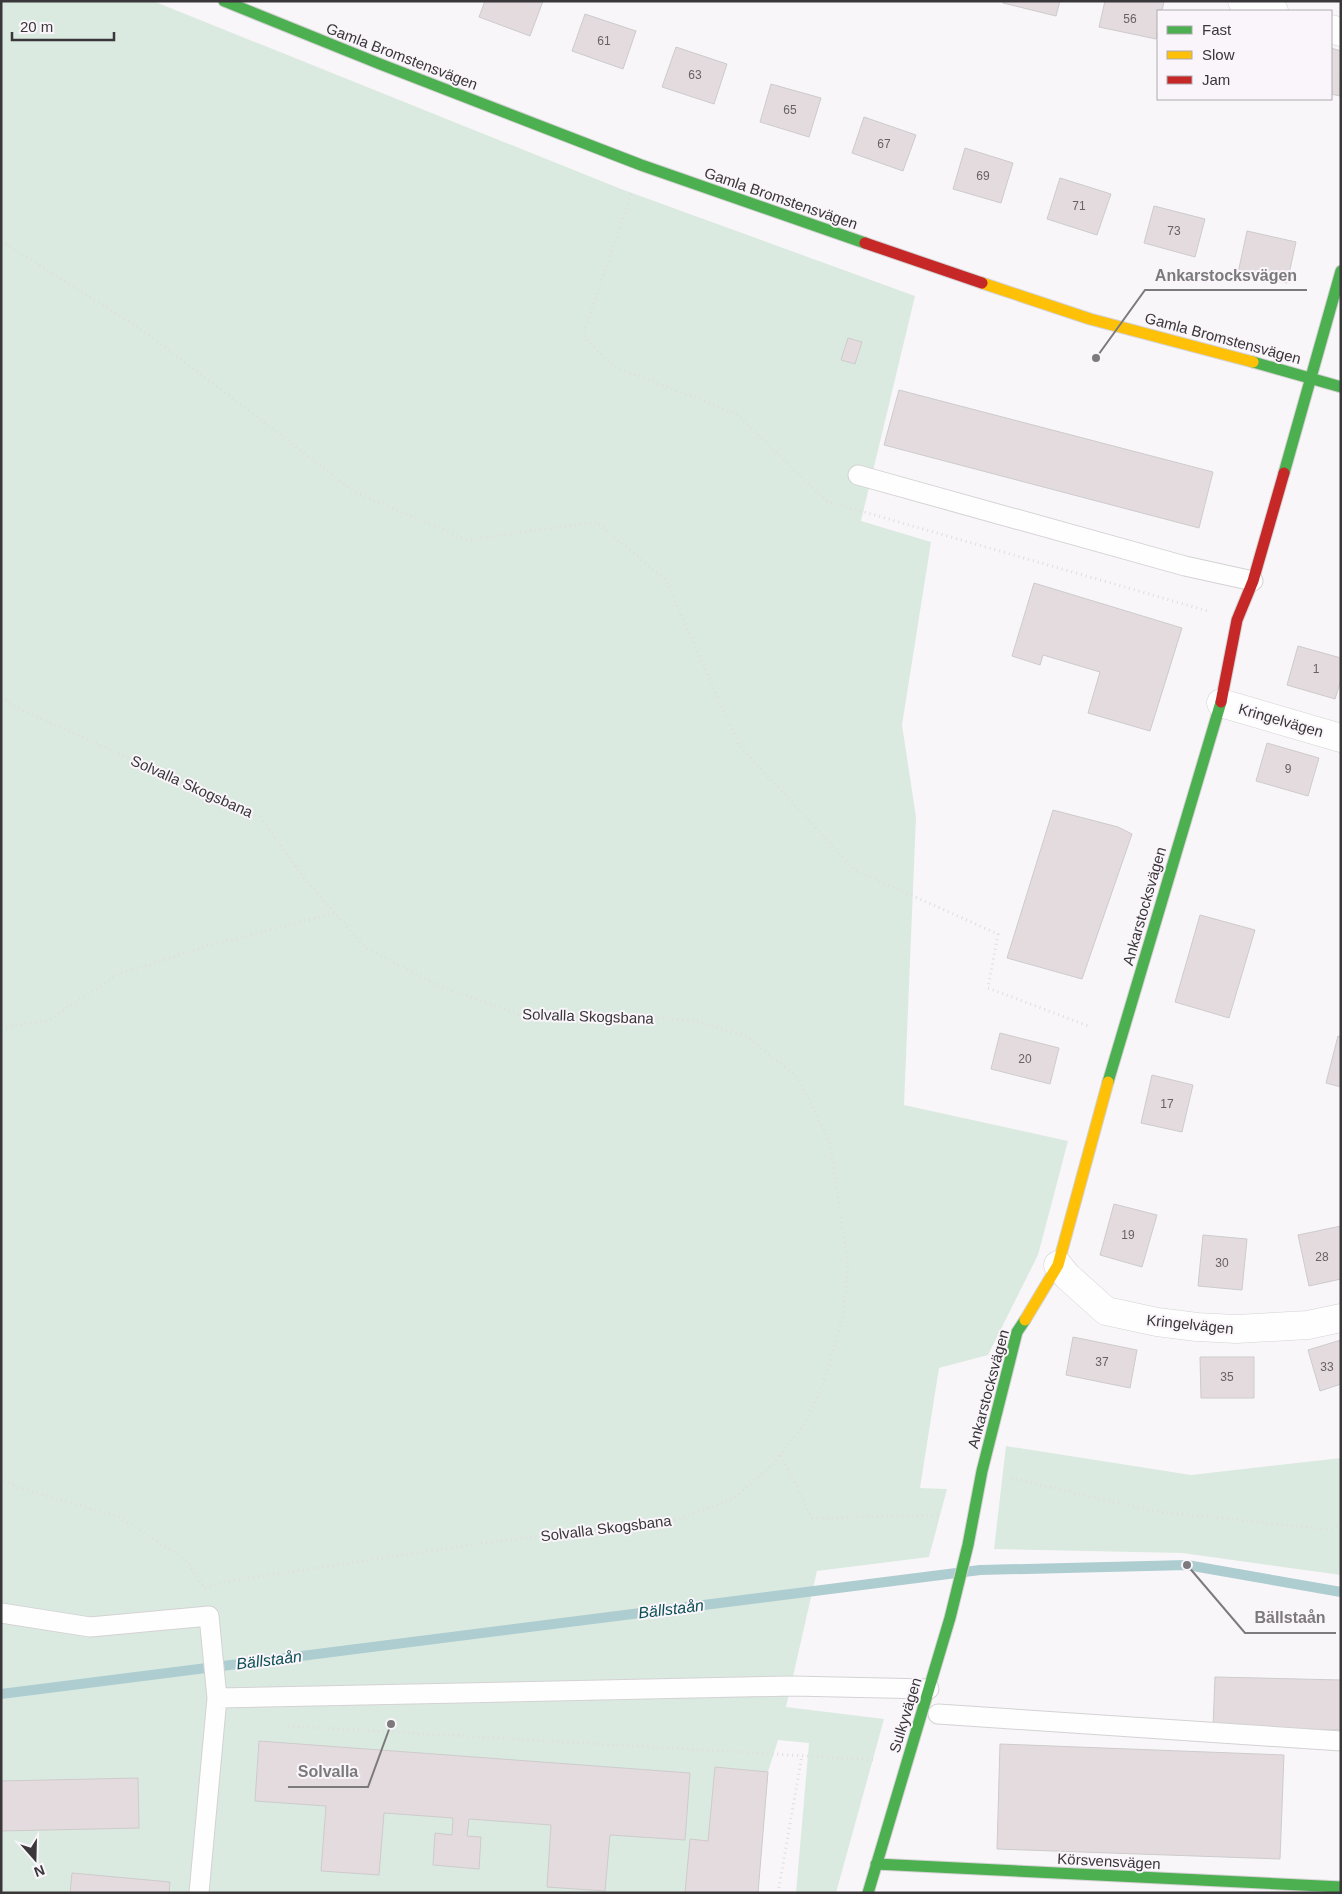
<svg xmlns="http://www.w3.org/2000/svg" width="1342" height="1894" viewBox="0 0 1342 1894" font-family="Arial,sans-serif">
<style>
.green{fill:#dbeae0}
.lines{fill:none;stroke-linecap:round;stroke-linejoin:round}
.stream{stroke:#adcdd0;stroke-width:10}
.building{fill:#e4dbdf;stroke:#cdcbcc}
.lane-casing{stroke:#d4d2d4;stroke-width:21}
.street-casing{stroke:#d4d2d4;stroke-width:29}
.fast-casing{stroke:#d4d2d4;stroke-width:13}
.slow-casing{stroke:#d4d2d4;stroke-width:13}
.jam-casing{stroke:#d4d2d4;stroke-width:13}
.path{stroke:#dfdddf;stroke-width:3;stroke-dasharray:1 4;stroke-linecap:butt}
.lane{stroke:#fefefe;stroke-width:19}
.street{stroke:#fefefe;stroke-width:28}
.fast{stroke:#4caf50;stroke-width:11}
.slow{stroke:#ffc107;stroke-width:11}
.jam{stroke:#c62828;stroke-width:11}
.labels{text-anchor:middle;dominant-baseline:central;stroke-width:4;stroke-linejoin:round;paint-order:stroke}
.number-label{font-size:12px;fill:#666264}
.street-label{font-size:15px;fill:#393739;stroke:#faf5fa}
.water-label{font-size:16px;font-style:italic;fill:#094f54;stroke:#faf5fa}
.leader{fill:none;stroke:#7c7a7c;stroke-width:2}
.callout-dot{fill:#7c7a7c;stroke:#faf5fa;stroke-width:2}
.callout-label{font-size:16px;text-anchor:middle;font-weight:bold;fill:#7c7a7c;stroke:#faf5fa;stroke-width:4;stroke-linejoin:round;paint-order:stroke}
</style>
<rect width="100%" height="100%" fill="#f9f6f9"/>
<path class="green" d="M1,1H153L621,189L915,296L861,521L931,542L902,725L916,817L904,1105L1068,1141L1038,1255L988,1355L939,1368L920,1488L947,1489L929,1557L817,1571L786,1707L884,1719L836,1893H796L809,1743L778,1740L768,1772L758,1893H1Z
M1006,1446L1191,1475L1341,1458V1575L1182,1553L994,1549Z"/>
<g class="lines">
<path class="stream" d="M1,1694L980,1570L1187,1565L1341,1592"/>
</g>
<path class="building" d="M485,1H543L530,36L479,17Z
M1003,1H1060L1056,16L1003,3Z
M1105,1H1164L1162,11H1158V28L1156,39L1099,27Z
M585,14L636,31L623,69L572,51Z
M676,47L727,64L714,104L662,87Z
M1331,48L1341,51L1340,96L1331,94Z
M771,84L821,98L809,137L760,122Z
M864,117L916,135L903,171L852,153Z
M965,148L1013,163L1001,203L953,189Z
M1060,178L1111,194L1097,235L1047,219Z
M1154,206L1205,219L1195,257L1144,243Z
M1247,231L1296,242L1287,283L1238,273Z
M848,338L862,342L855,364L841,360Z
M899,390L1213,472L1199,528L884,445Z
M1034,583L1182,628L1150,731L1088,713L1100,672L1043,655L1040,665L1012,656Z
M1298,646L1341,658V680L1335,699L1287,685Z
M1267,743L1319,758L1308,796L1256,781Z
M1053,810L1118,827L1132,834L1082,979L1007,958Z
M1200,915L1255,930L1229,1018L1175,1002Z
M1000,1033L1059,1048L1050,1084L991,1069Z
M1338,1036L1341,1037V1087L1326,1083Z
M1152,1075L1193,1085L1182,1132L1141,1123Z
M1114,1204L1157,1215L1142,1267L1100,1255Z
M1341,1226V1279L1309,1286L1298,1235Z
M1203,1235L1247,1239L1242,1290L1198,1286Z
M1073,1337L1137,1350L1130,1388L1066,1375Z
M1341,1340V1384L1320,1391L1308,1350Z
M1200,1357H1254V1398H1201Z
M1215,1677L1341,1680V1730L1213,1727Z
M259,1741L690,1773L685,1840L610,1835L605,1891L547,1887L551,1825L469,1819L467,1836L481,1837L479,1869L433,1865L435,1833L452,1835L453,1818L384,1813L379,1875L321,1871L326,1806L255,1801Z
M1000,1744L1284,1755L1280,1859L997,1849Z
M715,1767L768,1772L758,1893H685L690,1839L708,1841Z
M138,1778L139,1828L1,1831V1781Z
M72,1873L170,1882L169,1893H70Z"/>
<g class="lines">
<defs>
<path id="lane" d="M858,475L1185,566L1253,581
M1,1613L90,1627L209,1616L217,1698L199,1893
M217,1698L792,1686L929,1689
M938,1714L1341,1741"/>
<path id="street" d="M1242,1L1274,11
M1331,29L1341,32
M1221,703L1341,738
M1058,1265L1067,1276L1106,1311L1157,1322L1197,1327L1236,1329L1308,1325L1341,1318"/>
<path id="fast" d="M224,1L380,64L641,165L865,243
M1253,362L1341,387
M1284,473L1341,271
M1108,1082L1221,702
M876,1864L1341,1887
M868,1893L950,1618L968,1545L982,1471L1017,1332L1025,1320"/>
<path id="slow" d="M982,283L1090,319L1253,362
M1025,1320L1058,1265L1108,1082"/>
<path id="jam" d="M865,243L982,283
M1221,702L1237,620L1253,581L1284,473"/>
</defs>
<use href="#lane" class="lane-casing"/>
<use href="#street" class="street-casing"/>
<use href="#fast" class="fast-casing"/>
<use href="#slow" class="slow-casing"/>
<use href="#jam" class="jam-casing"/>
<path class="path" d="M631,194L583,335L612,366L737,414L826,501L1208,611
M1,241L147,333L355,492L467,540L596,522L666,580L739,745L855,870L998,934L988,988L1091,1027
M1,698L22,710L260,817L305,879L366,948L439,986L523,1016L609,1014L696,1021L748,1037L798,1078L830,1143L848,1265L843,1315L824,1382L804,1425L773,1464L734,1498L678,1520L483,1543L223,1582L205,1589L187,1561L119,1517L19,1488L1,1478
M1,1028L49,1020L119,974L207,946L335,913
M781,1455L812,1518L941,1515
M1011,1478L1153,1511L1324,1529L1341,1527
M288,1726L876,1760
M778,1893L802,1755"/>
<use href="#lane" class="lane"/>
<use href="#street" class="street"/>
<use href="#fast" class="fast"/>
<use href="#slow" class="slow"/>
<use href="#jam" class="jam"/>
</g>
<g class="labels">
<g class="number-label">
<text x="1130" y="19">56</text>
<text x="604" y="41">61</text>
<text x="695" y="75">63</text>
<text x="790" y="110">65</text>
<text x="884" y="144">67</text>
<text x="983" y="176">69</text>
<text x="1079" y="206">71</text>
<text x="1174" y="231">73</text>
<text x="1316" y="669">1</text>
<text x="1288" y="769">9</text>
<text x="1025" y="1059">20</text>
<text x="1167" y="1104">17</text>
<text x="1128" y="1235">19</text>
<text x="1322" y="1257">28</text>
<text x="1222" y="1263">30</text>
<text x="1102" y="1362">37</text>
<text x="1327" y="1367">33</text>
<text x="1227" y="1377">35</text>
</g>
<g class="street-label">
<text transform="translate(402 56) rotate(21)">Gamla Bromstensvägen</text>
<text transform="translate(781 198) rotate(19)">Gamla Bromstensvägen</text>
<text transform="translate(1223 338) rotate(15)">Gamla Bromstensvägen</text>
<text transform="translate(1281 720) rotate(16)">Kringelvägen</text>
<text transform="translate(192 786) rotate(24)">Solvalla Skogsbana</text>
<text transform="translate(1144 906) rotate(-74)">Ankarstocksvägen</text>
<text transform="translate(588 1016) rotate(2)">Solvalla Skogsbana</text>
<text transform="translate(1190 1324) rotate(6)">Kringelvägen</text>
<text transform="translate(988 1389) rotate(-75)">Ankarstocksvägen</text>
<text transform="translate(606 1528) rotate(-7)">Solvalla Skogsbana</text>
<text transform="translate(905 1715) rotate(-73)">Sulkyvägen</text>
<text transform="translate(1109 1861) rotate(3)">Körsvensvägen</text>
</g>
<g class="water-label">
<text transform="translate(671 1609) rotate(-7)">Bällstaån</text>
<text transform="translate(269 1660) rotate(-7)">Bällstaån</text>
</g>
</g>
<path class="leader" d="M1096 358L1145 290H1307M1187 1565L1245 1633H1336M391 1724L368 1787H288"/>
<g class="callout-dot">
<circle cx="1096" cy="358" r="5"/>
<circle cx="1187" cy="1565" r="5"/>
<circle cx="391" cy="1724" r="5"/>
</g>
<g class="callout-label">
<text x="1226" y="281">Ankarstocksvägen</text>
<text x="1290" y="1623">Bällstaån</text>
<text x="328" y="1777">Solvalla</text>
</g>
<rect width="1342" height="1894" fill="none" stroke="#393739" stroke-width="5"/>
<rect x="1157" y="10" width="175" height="90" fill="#faf5fa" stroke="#ada9ad"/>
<rect x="1167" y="26" width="25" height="8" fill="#4caf50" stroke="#ada9ad"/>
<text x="1202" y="35" font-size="15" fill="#393739">Fast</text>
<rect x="1167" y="51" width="25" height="8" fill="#ffc107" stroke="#ada9ad"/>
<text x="1202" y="60" font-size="15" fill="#393739">Slow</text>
<rect x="1167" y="76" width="25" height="8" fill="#c62828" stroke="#ada9ad"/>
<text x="1202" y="85" font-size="15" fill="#393739">Jam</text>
<g transform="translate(35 1859) rotate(160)" stroke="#faf5fa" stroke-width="4" paint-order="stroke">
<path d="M0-4L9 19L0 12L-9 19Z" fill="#393739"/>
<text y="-8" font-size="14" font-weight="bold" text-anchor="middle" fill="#393739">N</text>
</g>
<path d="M12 32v8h102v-8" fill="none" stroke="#393739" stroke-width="2.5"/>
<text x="20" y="32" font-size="15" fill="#393739" stroke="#faf5fa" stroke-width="4" paint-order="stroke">20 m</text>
</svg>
